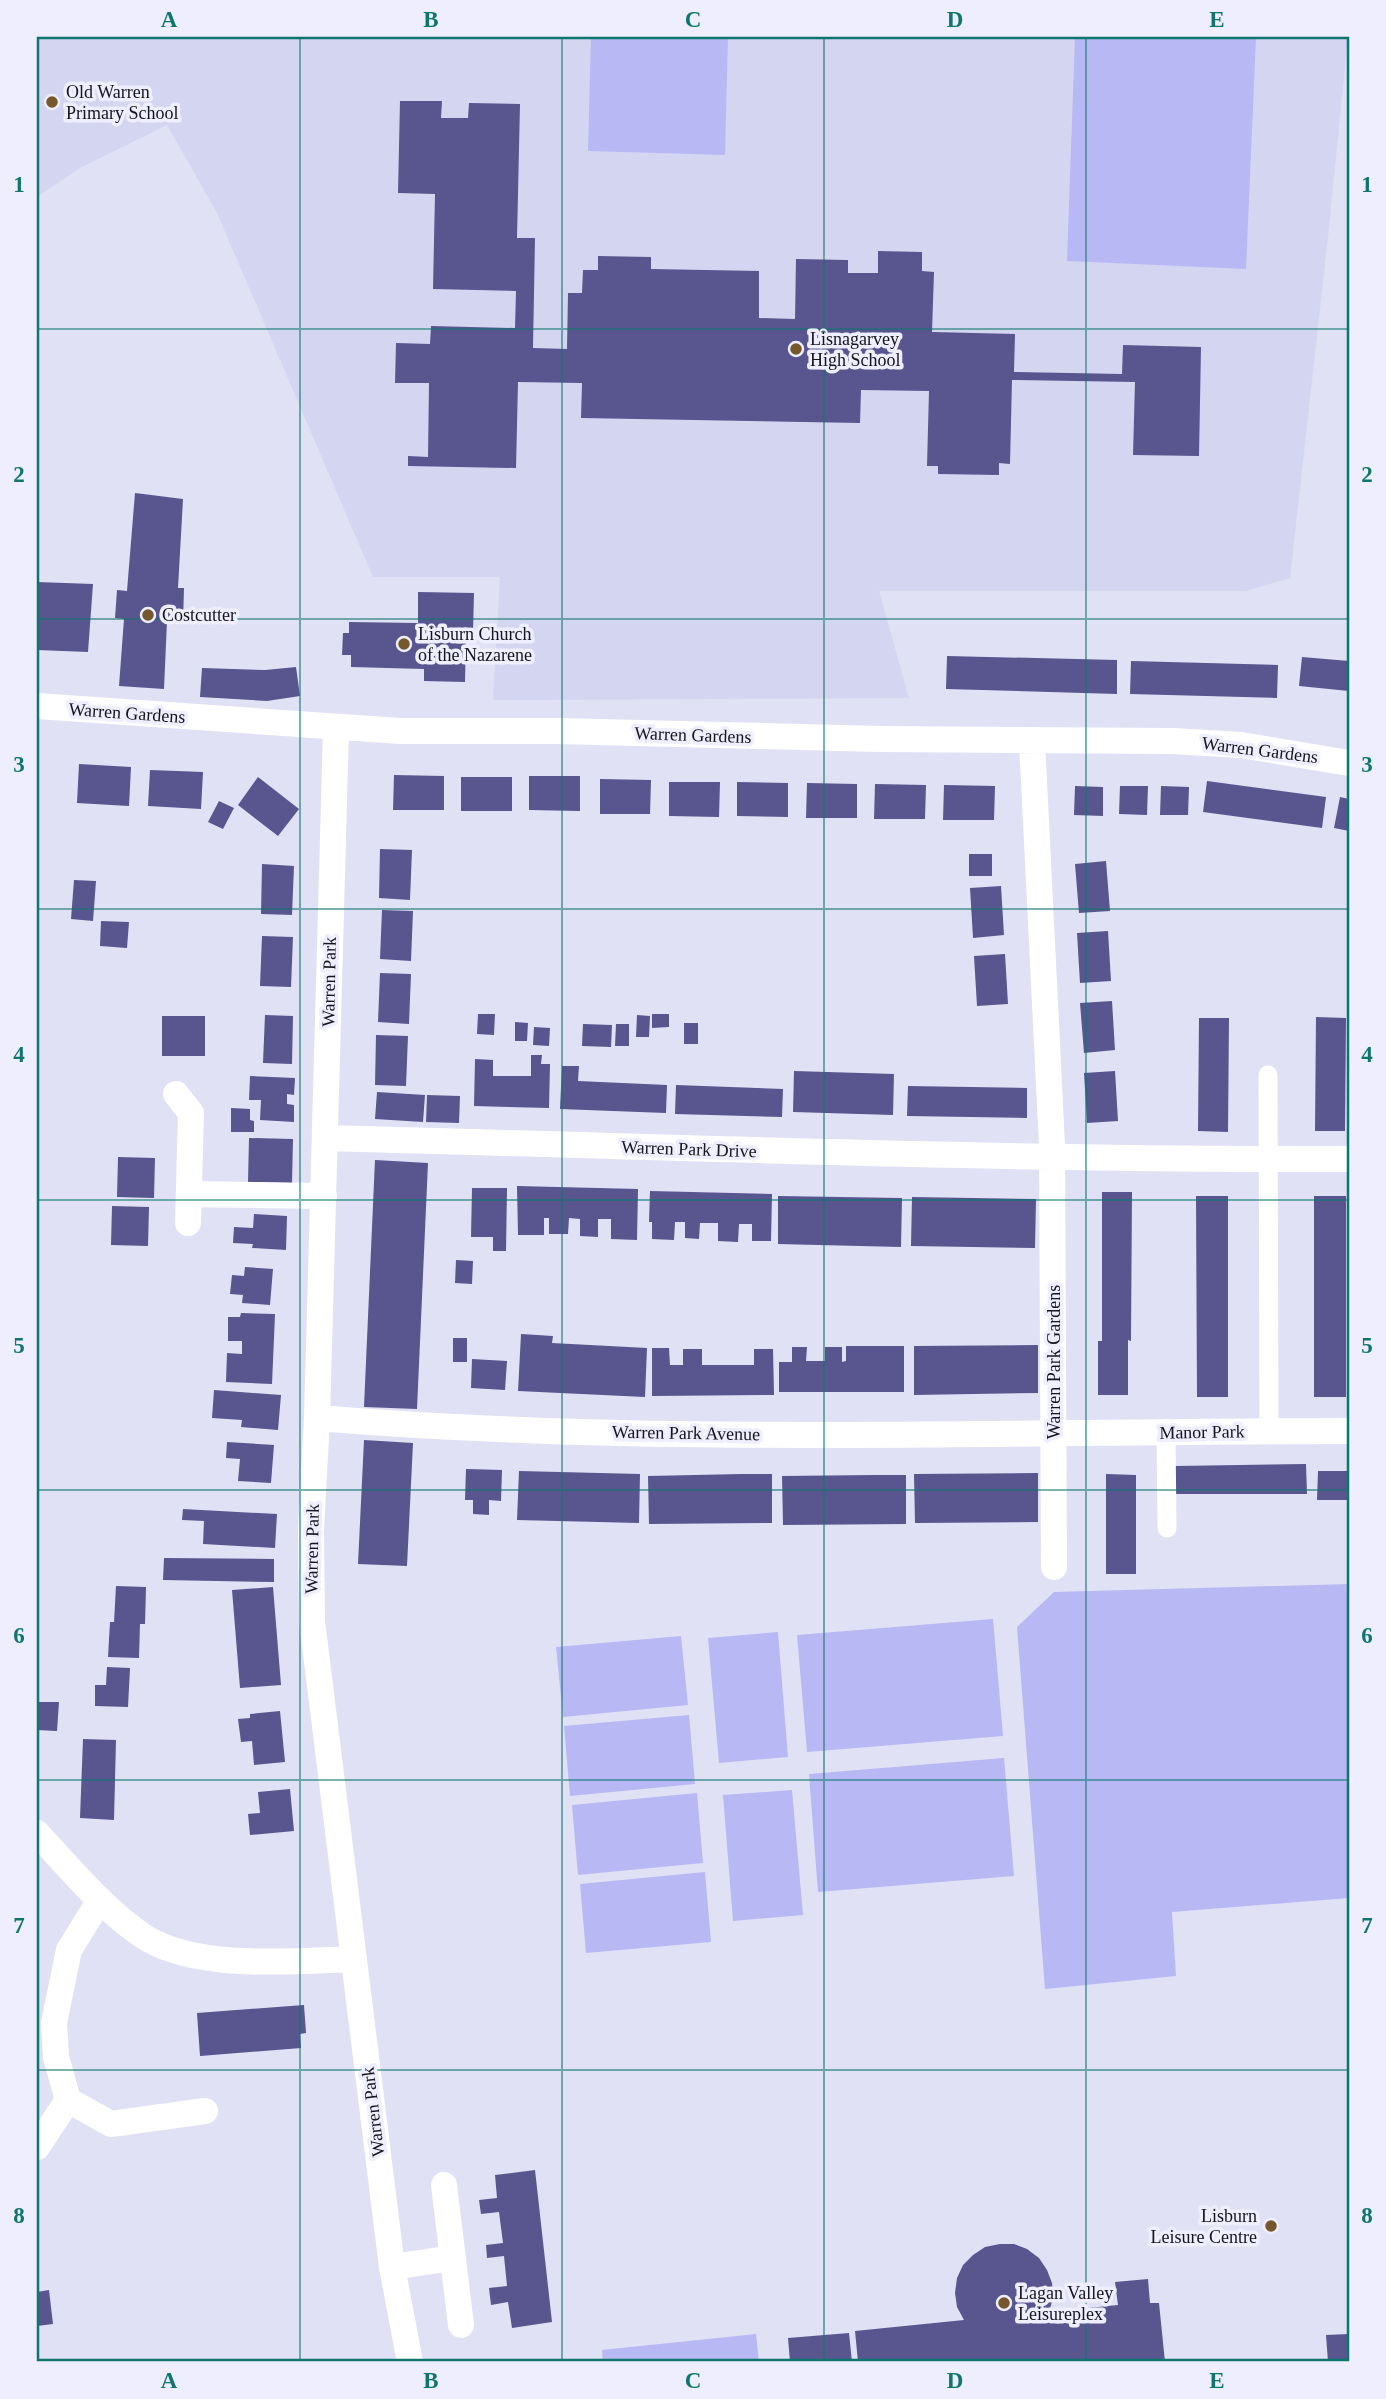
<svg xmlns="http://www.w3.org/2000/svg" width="1386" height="2399" viewBox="0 0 1386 2399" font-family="Georgia,serif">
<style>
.built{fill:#d4d5f0}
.green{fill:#b8b8f5}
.building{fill:#58558f}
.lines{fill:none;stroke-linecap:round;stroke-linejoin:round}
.pedestrian{stroke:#fff;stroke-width:19}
.minor{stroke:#fff;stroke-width:26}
.grid{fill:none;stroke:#0f766e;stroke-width:2;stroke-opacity:0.55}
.poi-dot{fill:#76582c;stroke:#eeeefe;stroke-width:2.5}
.labels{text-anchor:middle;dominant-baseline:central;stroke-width:7;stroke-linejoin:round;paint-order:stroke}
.poi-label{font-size:18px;fill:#14141b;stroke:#eeeefe;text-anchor:start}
.street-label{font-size:18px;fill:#14141b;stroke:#eeeefe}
.neatline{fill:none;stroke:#0f766e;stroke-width:2.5}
.grid-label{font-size:23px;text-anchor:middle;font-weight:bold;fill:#0f766e}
</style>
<rect width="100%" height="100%" fill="#e0e1f4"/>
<path class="built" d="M37,37H1348L1328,237L1290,578L1246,591H879L909,698L493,700L500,577H373L217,213L167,125L82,167L37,197Z"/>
<path class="green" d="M591,37H728L725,155L588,151Z
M1075,37H1256L1246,269L1067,261Z
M1349,1584V1898L1172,1912L1176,1976L1045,1989L1017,1627L1054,1592Z
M993,1619L1003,1736L807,1752L797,1635Z
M778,1632L788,1757L719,1763L708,1638Z
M681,1636L688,1705L563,1717L556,1647Z
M689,1715L695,1784L570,1796L564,1726Z
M1004,1758L1014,1876L818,1892L809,1774Z
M792,1790L803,1915L733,1921L723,1795Z
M697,1793L703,1863L578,1875L572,1805Z
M705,1872L711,1942L586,1953L580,1884Z
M756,2334L759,2362H603L602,2350Z"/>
<path class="building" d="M400,101H442L441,118H468L469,103L520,104L517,238H535L533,348L567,349L568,293H582L583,270H598V256L651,257V269L759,271V318L795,319L796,259L848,260V273H878V251L922,252V271L934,272L932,332L1015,334L1014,372L1122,374L1123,345L1201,347L1199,456L1133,455L1135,382L1012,380L1010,464L999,463V475L938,474V466H927L929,391L861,390L860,423L581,418L582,383L518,382L516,468L408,466V456L428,457L429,383H395L396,343L430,344L431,326L515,328L516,291L433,289L435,194L398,193Z
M135,493L183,499L178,588H184L183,622L167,621L164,689L119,686L124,619L115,618L117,590L127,591Z
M37,582L93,584L88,652L37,650Z
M418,592L474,593L473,631H466L465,682L424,681V669L351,667V655H342L343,633H349V622L418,623Z
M947,656L1117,660V694L946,689Z
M1302,657L1349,661V691L1299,686Z
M1131,661L1278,665L1277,698L1130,694Z
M296,667L300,696L267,701L200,697L202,668L265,670Z
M79,764L131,767L129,806L77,803Z
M150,770L203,772L201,809L148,806Z
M394,775L444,776V810H393Z
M529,776H580V811L529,810Z
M258,777L299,809L278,836L238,805Z
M461,777H512V811H461Z
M600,779L651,780L650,814H600Z
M1207,781L1326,797L1322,828L1203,812Z
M669,782H720L719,817L669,816Z
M737,782L788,783V817L737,816Z
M807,783L857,784V818H806Z
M875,784L926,785L925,819H874Z
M944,785L995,786L994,820H943Z
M1075,786L1103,787V816L1074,815Z
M1120,786H1148L1147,815L1119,814Z
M1161,786L1189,787L1188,815H1160Z
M1340,797L1349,799V831L1334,828Z
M219,801L234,808L223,829L208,822Z
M380,849L412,850L410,900L379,898Z
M969,854H992V876H969Z
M1106,861L1110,911L1079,913L1075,864Z
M262,864L294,866L292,915L261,914Z
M74,880L96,881L93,921L71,919Z
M1001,886L1004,935L973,938L970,888Z
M382,910L413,911L411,961L380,959Z
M101,921L129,922L127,948L100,946Z
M1108,931L1111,981L1080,983L1077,933Z
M262,936L293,937L291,987L260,986Z
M1005,954L1008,1004L977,1006L974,956Z
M380,973L411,974L409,1024L378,1022Z
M1112,1001L1115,1050L1084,1053L1080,1003Z
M478,1014H495L494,1035L477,1034Z
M652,1014H669V1027L652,1028Z
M265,1015L293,1016L292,1064L263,1063Z
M637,1015L650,1016L649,1037H636Z
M162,1016H205V1056H162Z
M1316,1017L1346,1018L1345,1131H1315Z
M1199,1018H1229L1228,1132L1198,1131Z
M515,1022L528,1023L527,1041H515Z
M684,1023H698V1044H684Z
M583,1024L612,1025L611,1047L582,1046Z
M616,1024H629V1046H615Z
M534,1027L550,1028L549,1046L533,1045Z
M376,1035L408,1036L406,1086L375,1085Z
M531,1055H542L541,1064H550L549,1108L474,1106L475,1059L493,1060V1076H531Z
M562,1066H579L578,1081L667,1085L666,1113L560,1109Z
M794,1071L894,1074L893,1115L793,1112Z
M1115,1071L1118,1121L1087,1123L1084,1073Z
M250,1076L295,1078L294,1095L287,1094V1104L294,1105V1122L260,1120L261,1100H249Z
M676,1085L783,1089L782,1117L675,1114Z
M908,1086L1027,1088V1118L907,1116Z
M377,1092L425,1095L423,1122L375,1119Z
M427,1095L460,1096L459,1123L426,1122Z
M231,1108L250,1109V1120L254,1121V1132H231Z
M249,1138L293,1139L292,1183L248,1182Z
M118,1157L155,1158L154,1198L117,1197Z
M375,1160L428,1163L417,1409L364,1407Z
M517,1186L638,1189L637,1240L611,1239V1219H598V1237L580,1236V1219L569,1218L568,1234H549V1218H544V1235H518Z
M472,1188H507L506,1251H493V1237H471Z
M650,1191L772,1194L771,1241H752V1224H739L738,1242L718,1241V1223H700L699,1239L685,1238V1222H675L674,1240L652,1239V1222H649Z
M1102,1192H1132L1131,1341L1128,1340V1395H1098V1341H1102Z
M778,1196L902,1198L901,1247L778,1244Z
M1196,1196H1228V1397H1197Z
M1314,1196H1346V1397H1314Z
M912,1197L1036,1199L1035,1248L911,1246Z
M112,1206L149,1207L148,1246L111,1245Z
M254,1214L287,1216L286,1250L252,1248L253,1244L233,1243L234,1227L253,1228Z
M456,1260L473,1261L472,1284L455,1283Z
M245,1267L273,1269L270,1305L242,1303L243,1295L230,1294L232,1275L244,1276Z
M241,1313L275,1314L272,1384L226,1382L227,1353L242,1354V1341H228V1317H240Z
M521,1334L553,1336L552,1343L647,1348L645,1397L518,1391Z
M453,1338H467V1362H453Z
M1038,1345V1393L914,1395V1346Z
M846,1346H904V1392H779V1362H792V1347H807L806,1361H825V1347H842V1362L846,1361Z
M652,1348H669L670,1365H683V1349H702V1365H754V1349H773L774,1395L652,1396Z
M472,1359L507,1361L505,1390L471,1388Z
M214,1390L281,1395L278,1430L241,1427L242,1420L212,1418Z
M364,1440L413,1443L407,1566L358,1564Z
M227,1442L274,1445L271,1483L238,1481L240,1459L226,1458Z
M1306,1464L1307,1494H1175V1466Z
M466,1469L502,1470L501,1501L489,1500V1515L473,1514V1500H465Z
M519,1471L640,1474L639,1523L517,1520Z
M1318,1471H1349V1500H1317Z
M1038,1473V1522L915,1523L914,1474Z
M741,1474H772V1523L649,1524L648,1476Z
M1106,1474L1136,1475V1574H1106Z
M875,1475H906V1524L783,1525L782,1476Z
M183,1509L277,1514L275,1548L203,1544L204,1521L182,1520Z
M164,1558L274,1559V1582L163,1580Z
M116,1586L146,1587L145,1624H140L139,1658L108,1657L110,1622H114Z
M273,1587L281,1685L240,1688L232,1590Z
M107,1667L130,1668L128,1707L95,1706V1685H106Z
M37,1702H59L57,1731L37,1730Z
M280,1711L285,1762L254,1765L252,1741L241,1742L238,1719L250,1718V1714Z
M83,1739L116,1740L114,1820L80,1818Z
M290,1789L294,1831L250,1835L248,1814L260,1813L258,1792Z
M304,2005L306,2033L300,2034L301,2048L200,2056L197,2013Z
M535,2170L552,2322L512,2328L508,2302L491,2305L489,2288L507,2286L504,2256L487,2258L486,2245L503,2243L499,2212L481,2214L479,2200L497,2198L495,2175Z
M1000,2244H1014L1027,2249L1039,2258L1047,2270L1052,2283L1053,2298L1049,2312L1118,2305L1115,2282L1148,2279L1150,2303H1159L1165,2362H858L855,2331L964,2320L957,2307L955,2293L957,2278L963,2265L973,2255L985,2247Z
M49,2290L53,2324L37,2326V2292Z
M849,2333L852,2362H790L788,2338Z
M1349,2334V2362H1328L1326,2335Z"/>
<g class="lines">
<path class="pedestrian" d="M1268,1075L1269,1431
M1166,1432L1167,1528"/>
<path class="minor" d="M37,706L400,731H557L880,739L1173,741L1241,745L1349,763
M336,729L317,1418L311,1530L312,1621L392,2267L410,2362
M1032,741L1052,1145L1054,1567
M176,1094L191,1113L188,1223
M325,1138C666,1147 1008,1160 1349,1159
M189,1194L324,1196
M317,1418C660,1446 1005,1431 1349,1431
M37,1833C69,1868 101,1906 140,1934C192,1971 292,1961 354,1959
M100,1900L69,1950L54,2023L56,2057L68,2100L111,2124L205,2111
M37,2147L68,2100
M444,2185L461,2325
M392,2267L453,2258"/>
</g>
<path class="grid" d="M300,37V2362M562,37V2362M824,37V2362M1086,37V2362M37,329H1349M37,619H1349M37,909H1349M37,1200H1349M37,1490H1349M37,1780H1349M37,2070H1349"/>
<g class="poi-dot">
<circle cx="52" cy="102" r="7"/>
<circle cx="796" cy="349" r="7"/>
<circle cx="148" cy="615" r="7"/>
<circle cx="404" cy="644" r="7"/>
<circle cx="1271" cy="2226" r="7"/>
<circle cx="1004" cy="2303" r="7"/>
</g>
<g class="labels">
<g class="poi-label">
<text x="66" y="92">Old Warren<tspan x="66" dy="21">Primary School</tspan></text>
<text x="810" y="339">Lisnagarvey<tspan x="810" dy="21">High School</tspan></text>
<text x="162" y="615">Costcutter</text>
<text x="418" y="634">Lisburn Church<tspan x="418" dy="21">of the Nazarene</tspan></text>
<text x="1257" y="2216" text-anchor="end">Lisburn<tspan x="1257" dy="21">Leisure Centre</tspan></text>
<text x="1018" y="2293">Lagan Valley<tspan x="1018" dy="21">Leisureplex</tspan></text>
</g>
<g class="street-label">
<text transform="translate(127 713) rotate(4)">Warren Gardens</text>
<text transform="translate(693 735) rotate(2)">Warren Gardens</text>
<text transform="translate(1260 750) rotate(7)">Warren Gardens</text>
<text transform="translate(329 982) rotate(-89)">Warren Park</text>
<text transform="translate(689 1149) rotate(2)">Warren Park Drive</text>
<text transform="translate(1054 1362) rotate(-90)">Warren Park Gardens</text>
<text transform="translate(1202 1432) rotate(-1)">Manor Park</text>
<text transform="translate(686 1433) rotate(1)">Warren Park Avenue</text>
<text transform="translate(312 1549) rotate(-89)">Warren Park</text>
<text transform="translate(373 2112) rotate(-97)">Warren Park</text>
</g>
</g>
<rect width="1386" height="2399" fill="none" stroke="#eeeefe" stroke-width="77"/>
<rect x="38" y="38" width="1310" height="2322" class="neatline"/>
<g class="grid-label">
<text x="169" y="27">A</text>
<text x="431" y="27">B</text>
<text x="693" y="27">C</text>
<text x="955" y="27">D</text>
<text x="1217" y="27">E</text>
<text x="19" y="192">1</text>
<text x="1367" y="192">1</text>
<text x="19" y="482">2</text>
<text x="1367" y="482">2</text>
<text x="19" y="772">3</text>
<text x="1367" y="772">3</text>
<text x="19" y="1062">4</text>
<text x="1367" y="1062">4</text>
<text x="19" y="1353">5</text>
<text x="1367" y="1353">5</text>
<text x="19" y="1643">6</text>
<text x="1367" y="1643">6</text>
<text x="19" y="1933">7</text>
<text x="1367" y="1933">7</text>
<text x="19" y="2223">8</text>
<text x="1367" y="2223">8</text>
<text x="169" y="2388">A</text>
<text x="431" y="2388">B</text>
<text x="693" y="2388">C</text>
<text x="955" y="2388">D</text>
<text x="1217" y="2388">E</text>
</g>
</svg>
